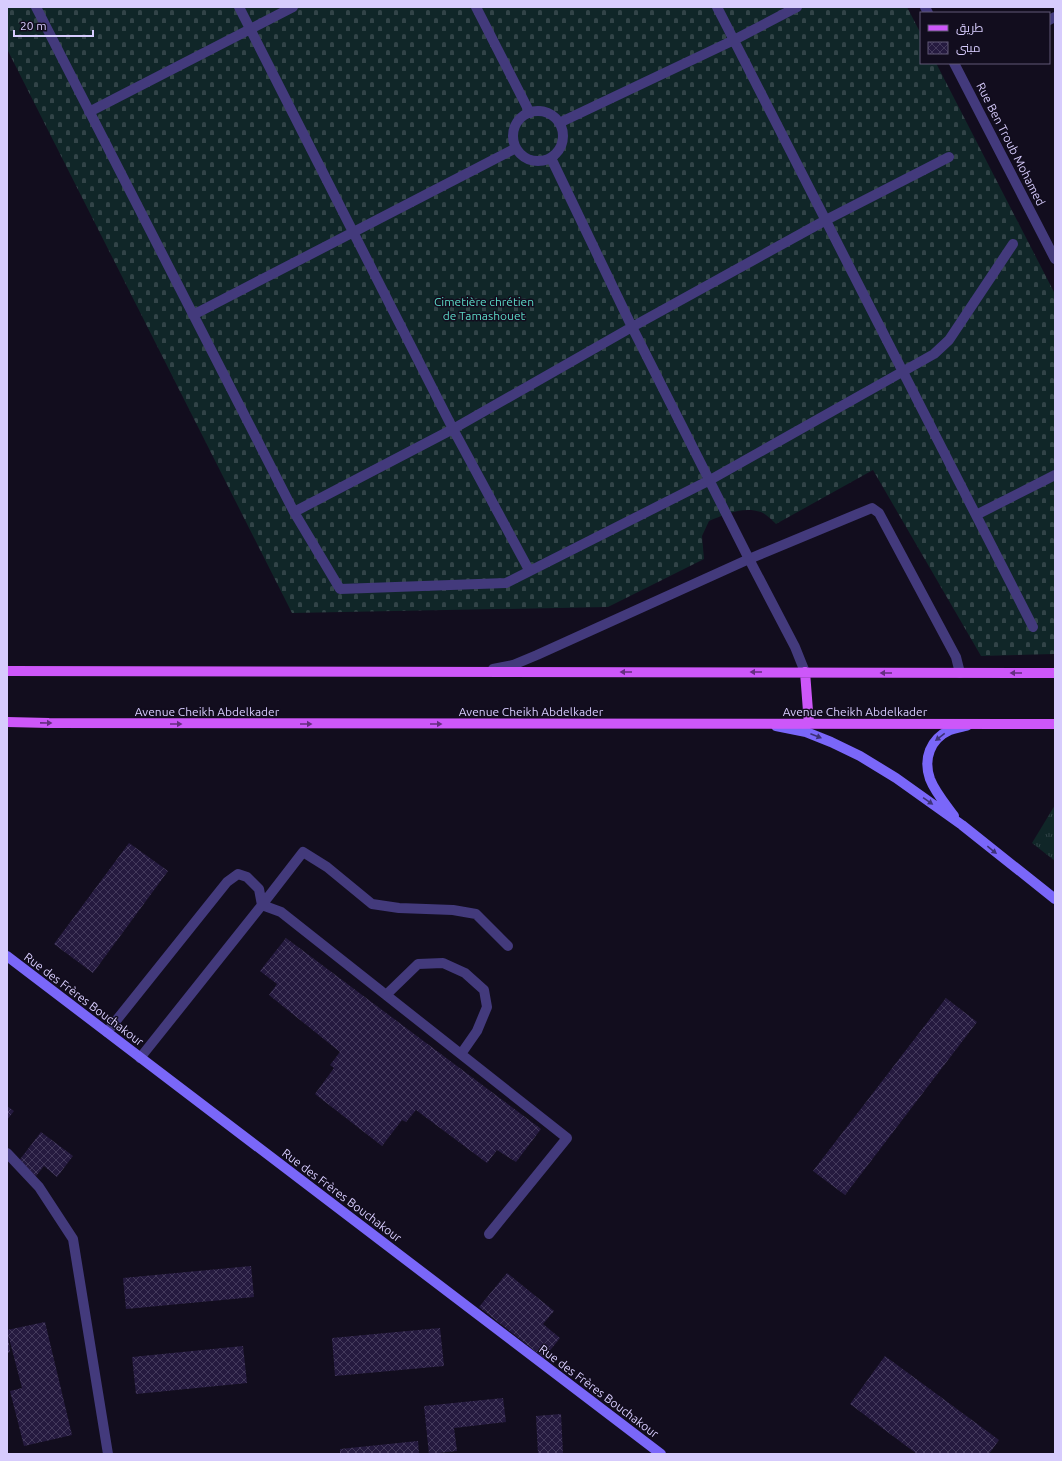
<svg xmlns="http://www.w3.org/2000/svg" width="1062" height="1461" viewBox="0 0 1062 1461" font-family="Ubuntu,Cairo,sans-serif">
<style>
.grass{fill:url(#grass-tufts)}
.cemetery{fill:url(#cemetery-stones)}
.building{fill:url(#building-cross-hatch)}
.lines{fill:none;stroke-linecap:round;stroke-linejoin:round}
.lane{stroke:#433a7c;stroke-width:10}
.street{stroke:#433a7c;stroke-width:10}
.secondary{stroke:#7a67f9;stroke-width:10}
.primary{stroke:#cd57f9;stroke-width:10}
.oneway{fill:#662e81}
.oneway2{fill:#3c3176}
.labels{text-anchor:middle;dominant-baseline:central;stroke-width:3;stroke-linejoin:round;paint-order:stroke}
.street-label{font-size:12px;fill:#d7ccfd;stroke:#120d1e}
.park-label{font-size:12px;fill:#5cdac7;stroke:#120d1e}
</style>
<defs>
<pattern id="grass-tufts" width="24" height="20" patternUnits="userSpaceOnUse"><rect width="24" height="20" fill="#102628"/><path d="M3 7l-1-3M5 7V3M7 7l1-3M15 17l-1-3M17 17v-4M19 17l1-3" fill="none" stroke="#324448"/></pattern>
<pattern id="cemetery-stones" width="16" height="16" patternUnits="userSpaceOnUse"><rect width="16" height="16" fill="#102628"/><path d="M2 7V4a2 2 0 0 1 4 0v3zM10 15v-3a2 2 0 0 1 4 0v3z" fill="#324448"/></pattern>
<pattern id="building-cross-hatch" width="8" height="8" patternUnits="userSpaceOnUse"><rect width="8" height="8" fill="#251a3f"/><path d="M0 0l8 8M0 8l8-8" fill="none" stroke="#443a5c"/></pattern>
</defs>
<rect width="100%" height="100%" fill="#120d1e"/>
<path class="grass" d="M1055,805V861L1032,843Z"/>
<path class="cemetery" d="M7,7H907L921,34V63H936L1055,294V654L981,656L873,470L776,524C772,520 766,514 761,512C743,506 725,514 709,521L702,536L704,559L608,607L292,613L7,49Z"/>
<path class="building" d="M129,843L168,871L93,973L54,944Z
M286,938L541,1129L516,1162L497,1150L487,1163L416,1110L406,1122L402,1120L382,1146L315,1094L334,1068L330,1065L340,1052L269,995L277,984L260,971Z
M946,998L977,1022L845,1195L813,1171Z
M7,1106L14,1111L7,1120Z
M41,1132L73,1156L57,1177L44,1166L36,1176L18,1162Z
M251,1266L254,1297L126,1309L123,1278Z
M507,1273L554,1311L543,1324L560,1338L544,1358L479,1307Z
M45,1322L72,1435L24,1446L10,1391L22,1388L8,1334L10,1352L7,1353V1330Z
M440,1328L444,1366L335,1376L332,1338Z
M243,1346L247,1383L136,1394L132,1357Z
M885,1356L999,1440L989,1454H917L850,1404Z
M503,1398L506,1422L454,1428L457,1451L429,1454L424,1406Z
M561,1414L563,1454H538L536,1416Z
M418,1441L419,1454H340V1449Z"/>
<g class="lines">
<path class="lane" d="M36,7L294,512L340,589L506,583L710,480L934,354L949,340L1013,244
M239,7L453,429L529,570
M476,7L530,113
M717,7L1033,627
M513 136a25 25 0 1 1 50 0a25 25 0 1 1-50 0Z
M89,112L293,7
M559,123L734,40L797,7
M551,158L632,327L749,559L872,508L879,513L956,657L960,673
M193,315L516,148
M294,512L453,429L632,327L826,220L949,157
M976,515L1055,475
M493,669L513,665L537,655L749,559L795,647L805,672
M386,995L418,964L443,963L465,973L484,990L487,1007L477,1031L461,1054
M107,1032L227,882L238,874L247,877L259,889L262,905L140,1058
M7,1153L39,1187L73,1239L108,1454
M489,1234L567,1138L281,912L262,905L303,852L327,867L372,904L399,908L453,910L476,914L508,946"/>
<path class="street" d="M925,7L928,13
M1049,20L1055,17
M954,63L1055,259"/>
<path class="secondary" d="M776,726L806,732L831,742L860,756L896,778L962,825L1055,899
M954,816C946,805 935,792 930,779C923,759 930,739 950,730C956,728 963,727 968,725
M7,956L661,1454"/>
<path class="primary" d="M7,671L1055,673
M805,672L809,724
M7,722L49,723L1055,724"/>
</g>
<defs><path id="oneway-solid" d="M-6-.8H1V-3.2L6.5 0L1 3.2V.8H-6Z"/></defs>
<g class="oneway">
<use href="#oneway-solid" transform="translate(626 672) rotate(-180)"/>
<use href="#oneway-solid" transform="translate(756 672) rotate(-180)"/>
<use href="#oneway-solid" transform="translate(886 673) rotate(-180)"/>
<use href="#oneway-solid" transform="translate(1016 673) rotate(-180)"/>
<use href="#oneway-solid" transform="translate(46 723) rotate(1)"/>
<use href="#oneway-solid" transform="translate(176 724)"/>
<use href="#oneway-solid" transform="translate(306 724)"/>
<use href="#oneway-solid" transform="translate(436 724)"/>
</g>
<g class="oneway2">
<use href="#oneway-solid" transform="translate(816 736) rotate(21)"/>
<use href="#oneway-solid" transform="translate(940 737) rotate(142)"/>
<use href="#oneway-solid" transform="translate(928 801) rotate(35)"/>
<use href="#oneway-solid" transform="translate(992 850) rotate(39)"/>
</g>
<g class="labels">
<g class="street-label">
<text transform="translate(1011 144) rotate(63)">Rue Ben Troub Mohamed</text>
<text x="207" y="711">Avenue Cheikh Abdelkader</text>
<text x="531" y="711">Avenue Cheikh Abdelkader</text>
<text x="855" y="711">Avenue Cheikh Abdelkader</text>
<text transform="translate(84 999) rotate(37)">Rue des Frères Bouchakour</text>
<text transform="translate(342 1195) rotate(37)">Rue des Frères Bouchakour</text>
<text transform="translate(599 1391) rotate(37)">Rue des Frères Bouchakour</text>
</g>
<g class="park-label">
<text x="484" y="301">Cimetière chrétien<tspan x="484" dy="14">de Tamashouet</tspan></text>
</g>
</g>
<rect width="1062" height="1461" fill="none" stroke="#d7ccfd" stroke-width="16"/>
<rect x="920" y="12" width="130" height="52" fill="#120d1e" stroke="#615977"/>
<rect x="928" y="25" width="20" height="6" fill="#cd57f9" stroke="#615977"/>
<text x="956" y="32" font-size="12" fill="#d7ccfd">طريق</text>
<rect x="928" y="42" width="20" height="12" fill="url(#building-cross-hatch)" stroke="#615977"/>
<text x="956" y="52" font-size="12" fill="#d7ccfd">مبنى</text>
<path d="M14 30v6h79v-6" fill="none" stroke="#d7ccfd" stroke-width="2"/>
<text x="20" y="30" font-size="12" fill="#d7ccfd" stroke="#120d1e" stroke-width="3" paint-order="stroke">20 m</text>
</svg>
